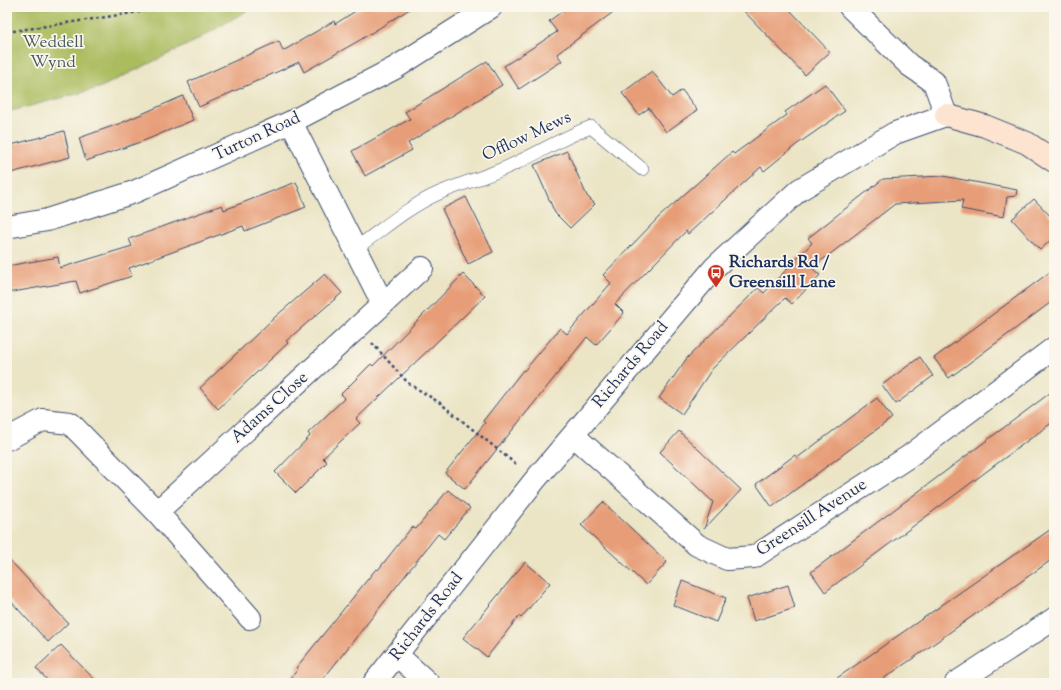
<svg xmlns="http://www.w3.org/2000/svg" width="1061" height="690" viewBox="0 0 1061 690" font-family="'Sorts Mill Goudy',serif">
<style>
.green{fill:#abbc5f;stroke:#63765e}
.building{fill:#e79e78}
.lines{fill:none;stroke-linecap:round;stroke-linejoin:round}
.lane-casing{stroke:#3a4a6e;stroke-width:14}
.street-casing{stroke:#3a4a6e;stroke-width:24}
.secondary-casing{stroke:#3a4a6e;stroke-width:24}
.path{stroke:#3a4a6e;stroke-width:2.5;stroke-dasharray:3 3;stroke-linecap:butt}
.lane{stroke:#fff;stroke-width:13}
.street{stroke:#fff;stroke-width:22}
.secondary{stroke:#fde4d1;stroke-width:22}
.labels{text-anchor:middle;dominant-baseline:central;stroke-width:3.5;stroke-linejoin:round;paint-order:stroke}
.park-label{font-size:17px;fill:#46595e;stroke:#fbf7ec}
.street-label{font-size:17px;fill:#1b2f5e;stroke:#fbf7ec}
.poi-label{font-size:17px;font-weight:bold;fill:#1b2f5e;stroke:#fbf7ec;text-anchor:start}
</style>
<rect width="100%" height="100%" fill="#fbf7ec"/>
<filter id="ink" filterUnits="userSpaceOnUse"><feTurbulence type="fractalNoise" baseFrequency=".025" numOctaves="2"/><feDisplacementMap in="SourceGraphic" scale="8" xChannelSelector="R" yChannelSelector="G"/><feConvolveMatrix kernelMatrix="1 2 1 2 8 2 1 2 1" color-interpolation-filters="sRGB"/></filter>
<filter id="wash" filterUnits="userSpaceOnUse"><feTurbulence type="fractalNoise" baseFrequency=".012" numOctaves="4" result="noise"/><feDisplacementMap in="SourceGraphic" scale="16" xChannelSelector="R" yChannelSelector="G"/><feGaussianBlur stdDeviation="0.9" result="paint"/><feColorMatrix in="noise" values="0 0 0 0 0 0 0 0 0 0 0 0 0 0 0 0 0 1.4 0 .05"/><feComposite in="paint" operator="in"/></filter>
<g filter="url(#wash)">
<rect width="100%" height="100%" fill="#ebe5c6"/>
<path class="green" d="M7,7H253L195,41L99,88L7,112Z"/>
<g id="blocks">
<path class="building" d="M362,7H413L360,40L304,72L299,62L199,107L188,82L279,41L283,51L334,21L335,24Z
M568,7H620L557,54L562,61L519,89L504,66L557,32L549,21Z
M740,7H787L830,52L805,75Z
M487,61L502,85L408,143L412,150L365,176L352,151L410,119L405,112Z
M652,71L672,97L682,90L697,110L666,132L649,108L639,115L622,93Z
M825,84L845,111L796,145L764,171L761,167L688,234L686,231L615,304L624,313L596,345L587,337L465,489L445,473L485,423L483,421L523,370L524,371L560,328L567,334L611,283L603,275L659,217L732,152L734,154L787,115L785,112Z
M183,96L193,120L146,140L86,161L79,138L121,123Z
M64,131L70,157L7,174V146Z
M567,151L587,196L595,204L570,228L555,213L534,165Z
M943,176L1017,190L1016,196L1007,197L1004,217L961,209L963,200L895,204L812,268L820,275L792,304L785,298L712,369L682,414L659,398L687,358L758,288L764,293L812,243L808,238L883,179Z
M296,182L306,207L245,231L243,226L129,268L132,276L80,293L76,281L7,293V266L58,257L60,268L132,246L129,239L222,205L224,210Z
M466,197L493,252L468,264L442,209Z
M1034,199L1054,220V237L1040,250L1012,219Z
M1054,269V300L949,378L934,358Z
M325,274L342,293L286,341L288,343L218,409L200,388L275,317Z
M463,274L485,296L356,419L360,423L323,458L327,462L296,493L275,472L310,436L308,433L345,398L341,394L371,364L373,366Z
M920,357L933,376L896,404L882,385Z
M1054,390V421L825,592L811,572Z
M877,398L892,418L772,507L756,484L795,455L797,458Z
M679,431L741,490L704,529L713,502L660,452Z
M448,490L470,508L444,539L438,534L320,683H287L298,669L296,668L376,569L378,570L412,527L416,529Z
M603,502L667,562L646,585L581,525Z
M1054,527V558L918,655L877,683H830Z
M7,557L68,623L48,642L7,597Z
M525,562L550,583L521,618L519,616L487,657L463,638Z
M682,581L726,598L716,622L673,605Z
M788,585L795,608L754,621L747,598Z
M61,645L98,683H50L36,668Z"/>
</g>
</g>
<g filter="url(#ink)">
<use href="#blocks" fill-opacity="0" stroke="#3a4a6e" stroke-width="1"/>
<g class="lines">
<defs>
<path id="lane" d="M356,248C382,230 408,207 437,194C462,183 489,176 514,164C540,152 564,137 591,127L642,169"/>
<path id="street" d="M7,227L47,220L134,192L291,122L395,68L491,7
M383,304L422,268
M573,435L697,545L727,559L754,557L908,457L1054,348
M7,439L43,420L70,423L157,512L250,618
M157,512L383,304L291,122
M397,655L428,683
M374,683L535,480L715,267L799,190L895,133L946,115L934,82L909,65L850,7
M956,683L1054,619"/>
<path id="secondary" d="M946,115L985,126L1027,143L1054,161"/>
</defs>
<use href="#lane" class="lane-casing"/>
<use href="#street" class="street-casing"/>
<use href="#secondary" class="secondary-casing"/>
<path class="path" d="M7,32L172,7
M372,343L408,383L440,403L518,466"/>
<use href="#lane" class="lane"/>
<use href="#street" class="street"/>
<use href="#secondary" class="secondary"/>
</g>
</g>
<defs>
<symbol id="bus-pin" viewBox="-11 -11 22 30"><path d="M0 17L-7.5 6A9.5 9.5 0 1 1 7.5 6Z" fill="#c8321e" stroke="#fbf7ec"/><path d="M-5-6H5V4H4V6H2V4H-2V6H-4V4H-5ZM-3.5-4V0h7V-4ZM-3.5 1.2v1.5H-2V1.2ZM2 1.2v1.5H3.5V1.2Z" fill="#fff"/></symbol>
</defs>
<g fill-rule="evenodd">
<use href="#bus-pin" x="706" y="263" width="20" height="27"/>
</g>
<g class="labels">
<g class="park-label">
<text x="53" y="43">Weddell<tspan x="53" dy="20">Wynd</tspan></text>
</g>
<g class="street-label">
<text transform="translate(257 137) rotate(-25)">Turton Road</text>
<text transform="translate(527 137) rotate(-25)">Offlow Mews</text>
<text transform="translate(631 365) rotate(-50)">Richards Road</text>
<text transform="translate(270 408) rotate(-42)">Adams Close</text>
<text transform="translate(812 518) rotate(-33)">Greensill Avenue</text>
<text transform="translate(427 617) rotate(-52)">Richards Road</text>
</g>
<g class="poi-label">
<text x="729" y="263">Richards Rd /<tspan x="729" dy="20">Greensill Lane</tspan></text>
</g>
</g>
<rect width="1061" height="690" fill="none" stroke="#fbf7ec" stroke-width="24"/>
</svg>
